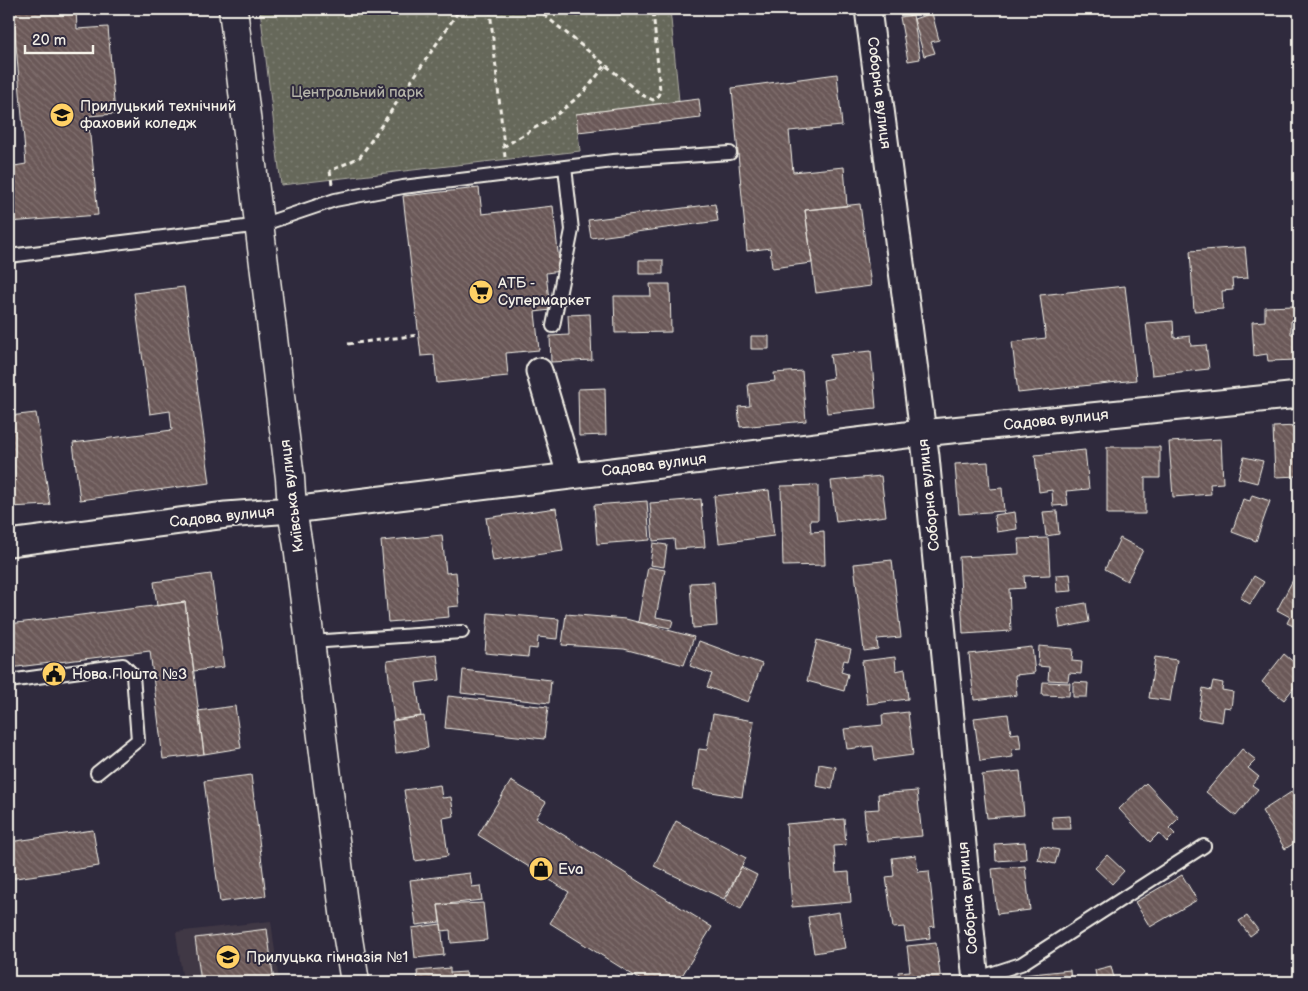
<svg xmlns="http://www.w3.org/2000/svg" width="1308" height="991" viewBox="0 0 1308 991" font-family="'Balsamiq Sans',sans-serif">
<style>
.built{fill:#413845}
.park{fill:url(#park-dots);stroke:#adaca1}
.building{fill:url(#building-back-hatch);stroke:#f4f1e8}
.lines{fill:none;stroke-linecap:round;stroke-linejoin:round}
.lane-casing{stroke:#f4f1e8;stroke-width:16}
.street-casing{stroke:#f4f1e8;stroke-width:29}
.secondary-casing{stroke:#f4f1e8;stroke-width:31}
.path{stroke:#f4f1e8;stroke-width:3;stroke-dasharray:5 4;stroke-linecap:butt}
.lane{stroke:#2f2a3d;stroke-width:12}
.street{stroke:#2f2a3d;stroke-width:25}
.secondary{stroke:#2f2a3d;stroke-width:28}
.labels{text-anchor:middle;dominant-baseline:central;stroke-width:4;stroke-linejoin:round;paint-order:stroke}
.park-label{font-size:15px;fill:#b4b3a8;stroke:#2f2a3d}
.street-label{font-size:15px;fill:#f4f1e8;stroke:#2f2a3d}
.poi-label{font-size:15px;fill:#f4f1e8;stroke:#2f2a3d;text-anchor:start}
</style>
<defs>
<pattern id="park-dots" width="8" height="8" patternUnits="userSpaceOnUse" patternTransform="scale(1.25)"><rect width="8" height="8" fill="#66685a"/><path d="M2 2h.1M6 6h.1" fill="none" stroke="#7c7e72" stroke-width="1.8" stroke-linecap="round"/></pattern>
<pattern id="building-back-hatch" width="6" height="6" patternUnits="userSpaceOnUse" patternTransform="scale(1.25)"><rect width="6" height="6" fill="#6b5958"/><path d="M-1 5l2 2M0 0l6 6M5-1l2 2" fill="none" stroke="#817170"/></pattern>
</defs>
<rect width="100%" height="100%" fill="#2f2a3d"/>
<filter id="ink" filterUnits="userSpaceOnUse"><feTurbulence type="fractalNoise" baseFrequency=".02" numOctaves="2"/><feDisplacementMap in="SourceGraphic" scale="10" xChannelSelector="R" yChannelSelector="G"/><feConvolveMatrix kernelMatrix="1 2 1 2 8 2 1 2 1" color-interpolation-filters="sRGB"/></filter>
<g filter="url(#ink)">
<path class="built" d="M271,921L279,982H183L176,932Z"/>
<path class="park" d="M260,9H670L679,101L576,114L580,151L281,185Z"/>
<path class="building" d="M13,9H76L77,29L108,27L115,114L88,116L98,215L9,222V167L26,164Z
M932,13L939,40L931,42L935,53L924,56L914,19Z
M913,15L920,59L908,61L900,17Z
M837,74L842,126L789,131L793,172L844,167L847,206L805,210L812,263L772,268L770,248L747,251L732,88Z
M699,99L701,118L578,132L576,114Z
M479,188L482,214L553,206L560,271L546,273L550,310L535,312L539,350L506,353L508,376L437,383L434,355L421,356L403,196Z
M715,204L718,221L591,238L588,220Z
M860,204L871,286L816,293L805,210Z
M1245,247L1248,278L1232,279L1233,290L1222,291L1223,309L1194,311L1190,251Z
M639,260H663V274H639Z
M650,284H670L671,332L615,333L614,296H651Z
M1125,286L1136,380L1018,393L1012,342L1046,338L1040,295Z
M184,287L210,483L80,500L73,443L172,430L170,411L150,414L134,293Z
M1294,306L1295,321H1291V334H1299V360L1268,361L1267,354L1254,356L1252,322L1265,321V307Z
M590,314L592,360L551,362L550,336L569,335L568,315Z
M1173,321L1174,338L1190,336L1191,346L1206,345L1209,369L1152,375L1146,323Z
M751,336H769V349H751Z
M871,351L876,408L827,413L823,380L833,378L830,355Z
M802,371L806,421L740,427L738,407L750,406L748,384L775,381L774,373Z
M605,388L606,435L579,436L578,389Z
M36,413L50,505L9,507V416Z
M1299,426V476L1275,477L1273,427Z
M1221,439L1223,483L1210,484L1211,494L1173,497L1169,442Z
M1107,447H1160V478H1145V514H1107Z
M1085,450L1089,489L1066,491L1068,505L1053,506L1052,490L1039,492L1035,455Z
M1244,457L1263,461L1257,483L1238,478Z
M988,462L990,489L1002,488L1004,511L959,514L955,464Z
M881,476L886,516L836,522L831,481Z
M818,485V520H810L811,532L824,531L825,565L783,566L781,486Z
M769,490L774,536L719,543L714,496Z
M1252,495L1270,501L1256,541L1232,532L1243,499L1250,501Z
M701,499L705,547L675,549L674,539L653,541L650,503Z
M647,501L650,540L597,544L594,505Z
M556,508L563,551L493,561L486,518Z
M1057,511L1059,534L1046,536L1043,512Z
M1015,512L1017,529L997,532L994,515Z
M442,535L446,573L456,572L459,606L448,607L449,617L388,622L381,541Z
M1048,538L1050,575L1024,576L1025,588L1009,589L1011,631L963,634L959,557L1019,554L1018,539Z
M1120,538L1143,550L1127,581L1105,569Z
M653,543L667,545L664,567L650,565Z
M892,560L901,637L877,639L878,649L864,651L854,564Z
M648,567L665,570L656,617L673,620L671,628L638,622Z
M211,574L224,667L194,671L185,602L157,606L154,582Z
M1070,574L1072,591L1057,592L1056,575Z
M1254,576L1264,582L1250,604L1240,598Z
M1294,578L1299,580V629L1287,623L1290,617L1277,610Z
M714,582L717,626L693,628L690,583Z
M185,602L204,754L163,759L150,651L9,668V624Z
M1086,603L1089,622L1060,628L1057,608Z
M488,613L559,619L557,639L538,637L537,649L529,648L528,657L485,653Z
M566,614L626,619L694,637L684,665L624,649L562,645Z
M817,640L851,649L848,661L844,660L841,672L848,674L844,691L807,681Z
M699,641L762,664L748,702L707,687L712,674L690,666Z
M1039,646L1073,649L1072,661L1082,662L1081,674L1069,673L1068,681L1048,680L1049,667L1038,666Z
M1032,647L1035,673L1015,675L1017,695L974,700L969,654Z
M1284,654L1296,664L1299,659V681L1284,700L1262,682Z
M437,655L440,680L416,683L421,716L394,720L387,661Z
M895,657L896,671L905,669L908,699L867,704L862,661Z
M1155,657L1177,660L1170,701L1149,698Z
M463,670L551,680L549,703L461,693Z
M1213,681L1223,683L1222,690L1233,692L1231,708L1224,707L1222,722L1198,718L1203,688L1211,690Z
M1043,682L1070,683L1069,696L1042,695Z
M1073,682L1088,683L1087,697H1073Z
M448,696L548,707L544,739L445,728Z
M235,706L241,748L204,754L198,711Z
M908,712L913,755L875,760L873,746L847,749L844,729L883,725L882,715Z
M713,714L754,721L742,797L693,789L699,749L707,750Z
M1008,714L1011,734L1019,733L1021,748L1012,749L1013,757L980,761L974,718Z
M424,716L428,748L396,753L392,721Z
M1242,749L1256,760L1248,768L1259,777L1252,785L1258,789L1236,816L1206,792Z
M819,764L836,767L832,789L816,786Z
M1020,771L1024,815L987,818L982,775Z
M251,775L266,896L220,902L204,781Z
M511,781L546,802L536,818L712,927L678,982H644L550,923L569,892L478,835Z
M1146,783L1179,818L1169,828L1175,834L1167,842L1159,833L1150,842L1119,809Z
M440,785L442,798L451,797L454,816L443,818L448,856L415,861L404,790Z
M1296,789L1299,794V840L1285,849L1262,811Z
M917,791L922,836L867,841L864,810L879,809L878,794Z
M1070,816L1071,829H1053L1052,817Z
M844,819L846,845L834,846L836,873L849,872L851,902L792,907L786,824Z
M676,821L746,858L724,899L654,866Z
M93,830L99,866L9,879V842Z
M1025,842L1026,859L996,861L995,844Z
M1041,846L1059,850L1055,864L1038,860Z
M916,855L918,872L929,871L935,926L929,927L930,938L906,941L904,927L893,928L886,877L894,876L892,858Z
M1107,855L1124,871L1112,884L1095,868Z
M1025,866L1030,910L997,914L992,869Z
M741,867L757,875L741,909L725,901Z
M470,873L472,887L480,886L482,900L438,905L440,922L416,925L410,880Z
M1182,875L1197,900L1150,927L1135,902Z
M483,903L487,940L451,943L450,930L442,931L438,905Z
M839,912L845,948L814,953L808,917Z
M1247,916L1258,930L1250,936L1239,921Z
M441,924L444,955L415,958L412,928Z
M267,929L274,982H201L195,938Z
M936,943L941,982H899L898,972L910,971L907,946Z
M1111,966L1115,982H1097L1095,970Z
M450,968V973L466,972L467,982H418L417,971Z
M1070,970L1071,982H1013V976Z"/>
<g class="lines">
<defs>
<path id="lane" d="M9,256L261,225L335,200L403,187L613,161L730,153
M553,326L572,230L565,167
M310,642L462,632
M9,681L123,665L133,675L138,740L97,773
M975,979L1021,964L1204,846"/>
<path id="street" d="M868,9L926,456L976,982
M539,371L570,475
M9,543L226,515L292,510L922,433L1299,395"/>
<path id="secondary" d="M233,9L290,478L292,510L298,546L345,920L355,982"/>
</defs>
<use href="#lane" class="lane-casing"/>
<use href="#street" class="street-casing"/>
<use href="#secondary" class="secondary-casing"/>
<path class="path" d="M490,9L505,157
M537,9L642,95L653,100L657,98L660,91L653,9
M503,147L555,116L584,92L605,66
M332,184L330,171L360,157L460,9
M348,344L419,335"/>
<use href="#lane" class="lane"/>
<use href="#street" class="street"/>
<use href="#secondary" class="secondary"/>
</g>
</g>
<defs>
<symbol id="university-disc" viewBox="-11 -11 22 22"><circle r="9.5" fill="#ffd166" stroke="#2f2a3d"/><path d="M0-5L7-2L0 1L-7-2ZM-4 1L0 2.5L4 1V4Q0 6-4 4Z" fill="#111"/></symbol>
<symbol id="supermarket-disc" viewBox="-11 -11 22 22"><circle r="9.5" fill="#ffd166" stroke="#2f2a3d"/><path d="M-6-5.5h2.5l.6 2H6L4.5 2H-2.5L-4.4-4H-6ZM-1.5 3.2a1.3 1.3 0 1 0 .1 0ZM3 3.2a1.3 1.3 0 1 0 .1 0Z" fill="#111"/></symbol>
<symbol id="civic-disc" viewBox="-11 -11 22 22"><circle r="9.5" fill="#ffd166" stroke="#2f2a3d"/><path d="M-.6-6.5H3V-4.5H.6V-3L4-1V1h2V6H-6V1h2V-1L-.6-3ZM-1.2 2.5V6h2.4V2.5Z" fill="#111"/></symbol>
<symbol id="shop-disc" viewBox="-11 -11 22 22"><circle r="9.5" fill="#ffd166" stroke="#2f2a3d"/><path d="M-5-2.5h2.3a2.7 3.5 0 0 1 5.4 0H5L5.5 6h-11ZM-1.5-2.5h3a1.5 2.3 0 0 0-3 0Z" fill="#111"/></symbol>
<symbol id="school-disc" viewBox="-11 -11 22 22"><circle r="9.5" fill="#ffd166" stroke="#2f2a3d"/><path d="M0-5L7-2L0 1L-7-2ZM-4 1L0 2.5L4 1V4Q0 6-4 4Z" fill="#111"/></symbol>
</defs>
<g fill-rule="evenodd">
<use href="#university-disc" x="48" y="101" width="28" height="28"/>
<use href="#supermarket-disc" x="467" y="278" width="28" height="28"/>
<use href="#civic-disc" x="40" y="660" width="28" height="28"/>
<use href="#shop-disc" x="527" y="855" width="28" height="28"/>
<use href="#school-disc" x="214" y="943" width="28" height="28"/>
</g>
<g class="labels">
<g class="park-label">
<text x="357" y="92">Центральний парк</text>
</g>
<g class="street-label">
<text transform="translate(879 93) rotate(83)">Соборна вулиця</text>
<text transform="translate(1056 420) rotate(-6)">Садова вулиця</text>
<text transform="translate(654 465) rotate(-7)">Садова вулиця</text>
<text transform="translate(929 495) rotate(-96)">Соборна вулиця</text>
<text transform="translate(292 496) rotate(-97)">Київська вулиця</text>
<text transform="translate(222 517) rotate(-6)">Садова вулиця</text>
<text transform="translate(968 898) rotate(-95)">Соборна вулиця</text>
</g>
<g class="poi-label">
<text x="80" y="106">Прилуцький технічний<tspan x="80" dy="17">фаховий коледж</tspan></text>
<text x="498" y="283">АТБ -<tspan x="498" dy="17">Супермаркет</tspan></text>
<text x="72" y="674">Нова Пошта №3</text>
<text x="558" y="869">Eva</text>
<text x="246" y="957">Прилуцька гімназія №1</text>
</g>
</g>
<rect width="1308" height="991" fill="none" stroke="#2f2a3d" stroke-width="30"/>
<rect x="15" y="15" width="1278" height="961" fill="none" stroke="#f4f1e8" stroke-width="2" filter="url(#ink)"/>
<path d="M25 45v8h68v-8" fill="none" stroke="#f4f1e8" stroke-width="2.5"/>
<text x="32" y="45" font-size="15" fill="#f4f1e8" stroke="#2f2a3d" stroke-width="4" paint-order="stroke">20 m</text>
</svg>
